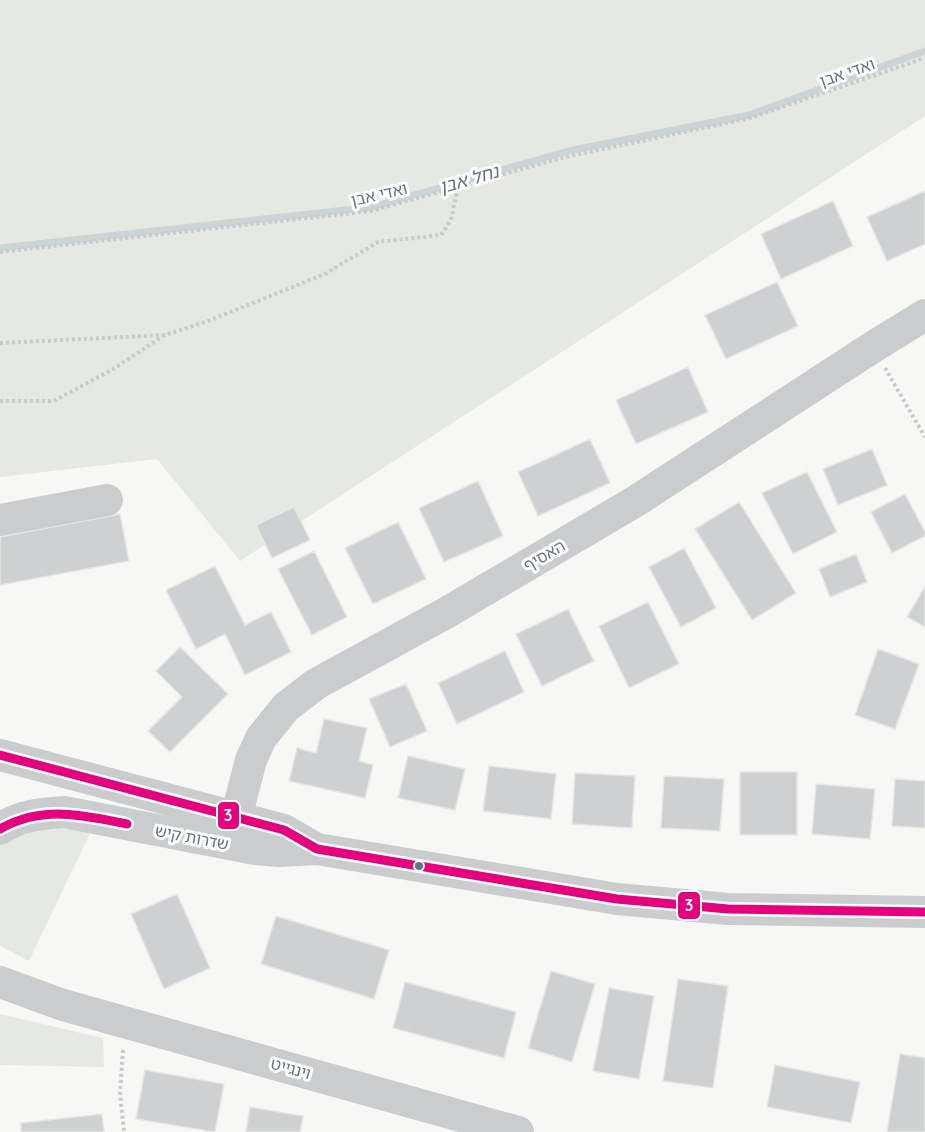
<svg xmlns="http://www.w3.org/2000/svg" width="925" height="1132" viewBox="0 0 925 1132" font-family="Quicksand,'Noto Sans Hebrew',sans-serif">
<style>
.green{fill:#e6e9e3}
.lines{fill:none;stroke-linecap:round;stroke-linejoin:round}
.stream{stroke:#cbd5d6;stroke-width:7}
.building{fill:#ced0d1;stroke:#e6e6e6;stroke-width:1.5}
.path{stroke:#c8cacb;stroke-width:4;stroke-dasharray:3 3;stroke-linecap:butt}
.minor{stroke:#cbcccd;stroke-width:32}
.bus-1-casing{stroke:#fff;stroke-width:14}
.bus-1{stroke:#e5007d;stroke-width:9}
.bus-dot{fill:#627581;stroke:#fff;stroke-width:2}
.labels{text-anchor:middle;dominant-baseline:central;stroke-width:6;stroke-linejoin:round;paint-order:stroke}
.street-label{font-size:16px;fill:#627581;stroke:#fff}
.water-label{font-size:18px;font-style:italic;fill:#5d757c;stroke:#fff}
.line-badge{stroke:#fff;stroke-width:2}
.badge-label{font-size:16px;text-anchor:middle;font-weight:bold;fill:#fff}
</style>
<rect width="100%" height="100%" fill="#f7f7f6"/>
<path class="green" d="M0,0H925V116L240,561L157,459L0,477Z
M41,824L92,829L29,961L0,946V844Z
M0,1014L103,1038L104,1067L0,1065Z"/>
<g class="lines">
<path class="stream" d="M0,248L372,207L568,151L749,115L925,51"/>
</g>
<path class="building" d="M925,191V244L887,261L867,217Z
M833,201L853,246L781,279L761,234Z
M777,282L798,326L726,359L705,315Z
M688,367L708,412L636,444L616,400Z
M590,439L610,483L538,516L518,472Z
M872,449L887,485L838,505L823,469Z
M807,472L837,532L793,554L762,493Z
M478,481L503,536L444,562L419,508Z
M905,494L925,532V536L892,553L871,512Z
M739,502L796,593L752,620L695,529Z
M294,507L310,540L272,558L256,525Z
M120,514L129,561L0,585V537Z
M398,522L426,579L373,604L345,548Z
M684,548L716,608L681,627L649,567Z
M314,551L347,617L312,635L278,569Z
M856,554L867,582L830,597L819,569Z
M215,566L245,625L271,612L291,652L245,675L225,634L196,649L166,590Z
M925,586V627L907,617Z
M648,602L679,664L629,688L599,626Z
M568,609L594,661L542,686L516,634Z
M180,647L228,694L170,752L148,731L182,697L156,671Z
M878,649L919,664L895,729L855,715Z
M505,651L524,692L457,724L438,683Z
M406,684L427,731L390,747L369,699Z
M324,719L367,728L359,761L373,765L365,798L289,781L297,748L316,753Z
M408,756L465,769L455,810L398,798Z
M489,766L556,774L551,819L483,811Z
M740,772H797V835H740Z
M575,773L635,776L632,828L572,824Z
M664,776L724,779L720,831L661,828Z
M895,779L925,781V828L892,826Z
M816,784L875,789L870,839L812,834Z
M177,894L210,968L164,989L131,914Z
M276,916L389,950L374,999L261,964Z
M551,971L595,984L572,1062L528,1048Z
M678,979L728,986L713,1088L663,1081Z
M405,982L516,1012L504,1058L393,1028Z
M609,988L654,996L639,1079L593,1071Z
M900,1054L925,1058V1132H887Z
M775,1065L860,1082L851,1123L767,1107Z
M145,1070L224,1084L215,1132L136,1119Z
M250,1107L303,1116L300,1132H246Z
M102,1114L104,1132H21V1123Z"/>
<g class="lines">
<path class="path" d="M0,252L371,211L565,157L747,119L925,58
M0,343L165,335
M885,368L925,437
M0,401H54L113,369L165,335L208,321L325,274L378,242L441,235L451,220L458,186
M123,1050L120,1093L124,1132"/>
<path class="minor" d="M0,520L107,500
M0,755L284,830L315,848
M0,829C20,815 40,814 64,812L255,849L279,851L317,849L617,899L728,909L925,912
M229,844L251,760L261,738L286,707L316,684L446,613L636,501L873,347L925,315
M0,982L63,1005L518,1132"/>
<defs>
<path id="bus-1" d="M0,755L284,830L317,849L617,899L728,909L925,912
M0,829C43,805 81,815 127,824"/>
</defs>
<use href="#bus-1" class="bus-1-casing"/>
<use href="#bus-1" class="bus-1"/>
</g>
<circle class="bus-dot" cx="419" cy="866" r="5"/>
<g class="labels">
<g class="street-label">
<text transform="translate(847 72) rotate(-19)">ואדי אבן</text>
<text transform="translate(379 194) rotate(-13)">ואדי אבן</text>
<text transform="translate(544 555) rotate(-30)">האסיף</text>
<text transform="translate(192 837) rotate(11)">שדרות קיש</text>
<text transform="translate(291 1068) rotate(16)">וינגייט</text>
</g>
<g class="water-label">
<text transform="translate(469 179) rotate(-16)">נחל אבן</text>
</g>
</g>
<g class="line-badge">
<rect x="217" y="801" width="23" height="29" rx="6" fill="#e5007d"/>
<rect x="677" y="891" width="24" height="29" rx="6" fill="#e5007d"/>
</g>
<g class="badge-label">
<text x="228" y="821">3</text>
<text x="689" y="911">3</text>
</g>
</svg>
